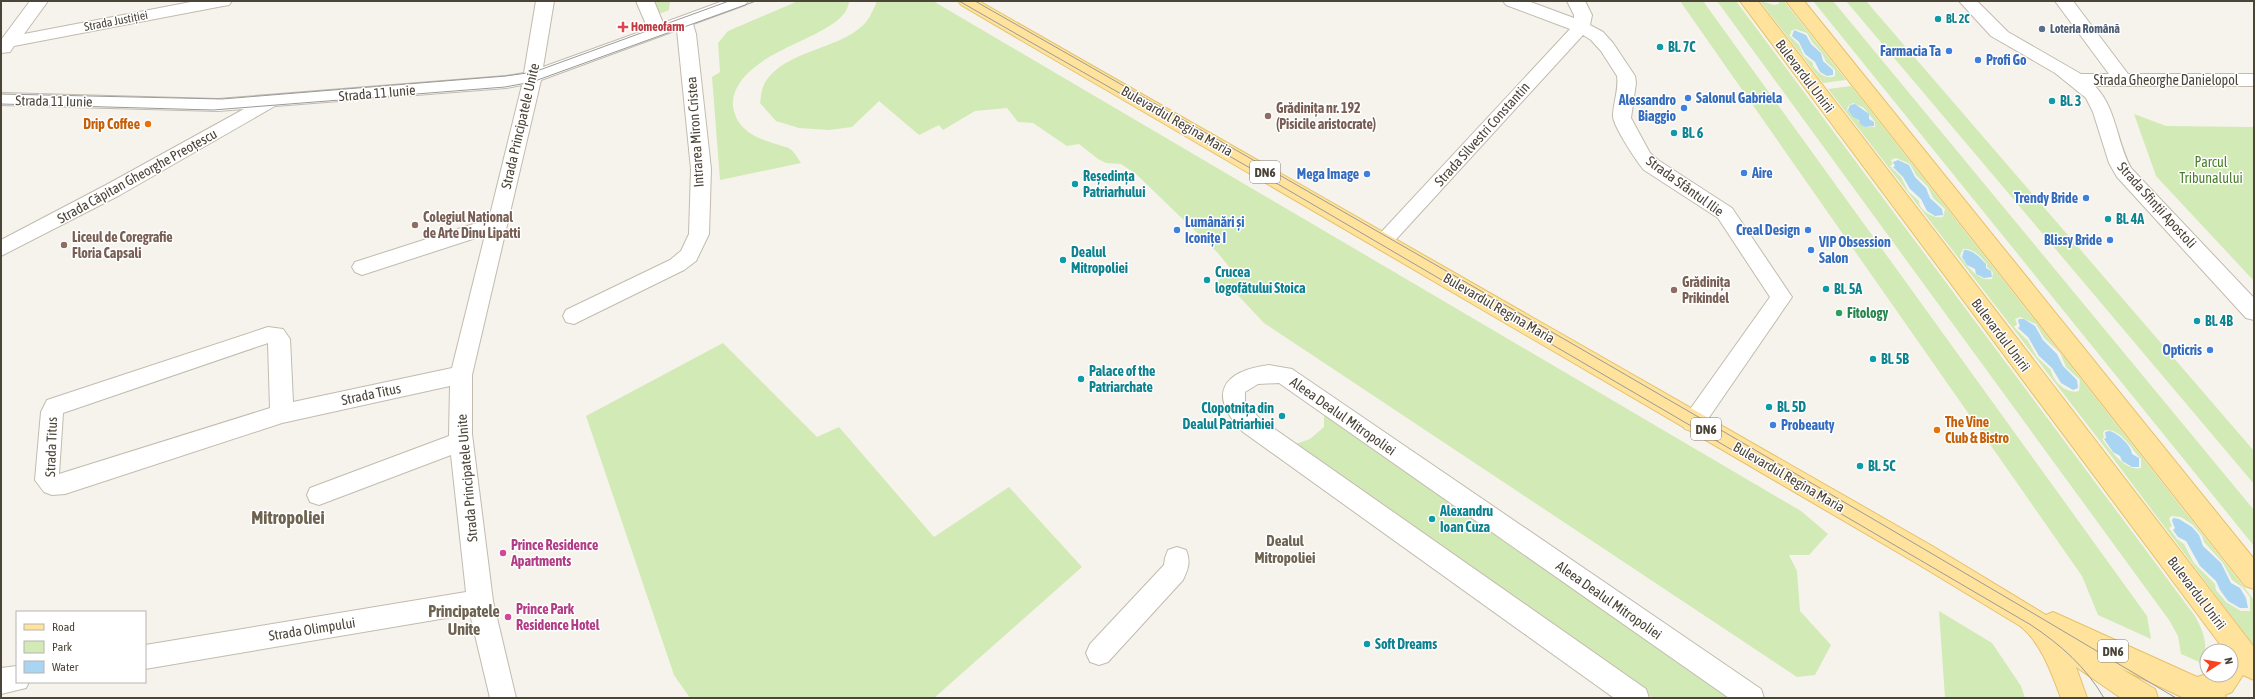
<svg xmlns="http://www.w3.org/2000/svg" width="2255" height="699" viewBox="0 0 2255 699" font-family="'Asap Condensed',sans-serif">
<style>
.green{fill:#d2eab5;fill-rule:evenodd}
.water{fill:#a9d4f2}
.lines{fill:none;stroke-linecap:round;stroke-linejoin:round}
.minor-casing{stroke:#c2bbae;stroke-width:2}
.major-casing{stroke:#e6c16a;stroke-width:2}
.minor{fill:#fff;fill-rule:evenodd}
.major{fill:#ffe39c;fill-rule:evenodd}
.tram{stroke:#9a9a9a;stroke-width:1}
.culture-dot{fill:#0f9aa8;stroke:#fff;stroke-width:1.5}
.health-dot{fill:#e0444e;stroke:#fff;stroke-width:1.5}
.service-dot{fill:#5c6f8a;stroke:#fff;stroke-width:1.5}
.shop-dot{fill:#3f7fe0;stroke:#fff;stroke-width:1.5}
.education-dot{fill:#8d6e63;stroke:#fff;stroke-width:1.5}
.food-dot{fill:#e8710a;stroke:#fff;stroke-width:1.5}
.leisure-dot{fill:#2e9e5b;stroke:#fff;stroke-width:1.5}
.hotel-dot{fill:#d1479c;stroke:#fff;stroke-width:1.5}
.labels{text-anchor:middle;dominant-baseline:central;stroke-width:3;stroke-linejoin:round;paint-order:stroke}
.far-culture-label{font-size:12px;font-weight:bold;fill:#0d838f;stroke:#fff;text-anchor:start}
.far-street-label{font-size:12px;fill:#4b4439;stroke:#fff}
.far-health-label{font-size:12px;font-weight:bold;fill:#be3a42;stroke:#fff;text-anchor:start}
.far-service-label{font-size:12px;font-weight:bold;fill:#4e5e75;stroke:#fff;text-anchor:start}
.shield{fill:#fff;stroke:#817c74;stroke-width:1}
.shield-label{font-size:13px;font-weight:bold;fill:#4b4439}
.culture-label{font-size:14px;font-weight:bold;fill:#0d838f;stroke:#fff;text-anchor:start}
.shop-label{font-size:14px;font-weight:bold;fill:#366cbe;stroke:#fff;text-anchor:end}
.street-label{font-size:14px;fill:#4b4439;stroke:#fff}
.education-label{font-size:14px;font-weight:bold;fill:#785e54;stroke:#fff;text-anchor:start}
.food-label{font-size:14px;font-weight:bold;fill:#c56008;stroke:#fff;text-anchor:end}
.park-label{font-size:14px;fill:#4a7f2a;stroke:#fff}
.leisure-label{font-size:14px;font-weight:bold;fill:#27864d;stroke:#fff;text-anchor:start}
.hotel-label{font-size:14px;font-weight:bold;fill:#b23c85;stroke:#fff;text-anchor:start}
.neighbourhood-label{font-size:15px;font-weight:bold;fill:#6e6250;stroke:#fff}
.quarter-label{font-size:16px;font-weight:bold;fill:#6e6250;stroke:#fff}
.district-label{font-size:18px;font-weight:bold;fill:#6e6250;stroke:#fff}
</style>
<rect width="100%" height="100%" fill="#f6f3ec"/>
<path class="green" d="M651,1H670L669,10L662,13L655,11Z
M798,1H849C847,37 753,45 735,92C731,102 733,112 738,121C748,136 763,140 779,145C782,146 788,147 790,149C795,152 798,159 801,163L720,180L712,77L720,72L718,43L728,31Z
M877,1H933L1801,511L1828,534L1809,555H1789L1797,571L1800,611L1831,645L1815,675L1797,677L1264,323L1233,290L1225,294L1215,284L1230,268L1217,252L1136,174L1121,164L1106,163L1098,159L1079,144L1067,146L1033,123L1018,122L1007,108L975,111L943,130L939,125L919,135L879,101L852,127L829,130L799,128L776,121L760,103C761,98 761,92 763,87C778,52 836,50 861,27C869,21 873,10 877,1Z
M1680,1H1703L2147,616L2151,639L2098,615L2082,576Z
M1717,1H1736L2195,616C2205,635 2207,642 2204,664L2181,654L2178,636L2169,620Z
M1760,1L1774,5L1779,4V1H1784L1846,80L1823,83ZM1795,29L1807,33L1812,42L1822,53L1826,62L1835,70V76C1826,80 1818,73 1813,66V63L1804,56L1799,45L1789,35L1791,34V31Z
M1813,1H1833L2254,510V546Z
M1846,1H1866L2254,451V484Z
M1851,86L2254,600V646L2103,445L1828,89ZM1853,103L1864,108L1875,122V127H1865L1847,109L1849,105ZM1896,158L1910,164L1916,175L1928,187L1933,198L1945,209L1943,217C1934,219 1919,211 1919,201L1908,191L1901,177L1890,166L1893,164L1891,160ZM1963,249C1974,248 1981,257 1987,264V267L1993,272L1992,279C1978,282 1967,265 1960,256ZM2020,317L2036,324L2044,338L2060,353L2066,367L2080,380L2079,391C2067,395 2052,380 2051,370L2037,357L2028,341L2014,327L2017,324L2015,319ZM2105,430C2122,429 2131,449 2141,459V468C2125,472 2110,449 2102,439L2104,438L2103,433ZM2171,516L2181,517L2193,525L2202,536L2204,542L2223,563L2232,580L2242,587L2250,597V611H2241L2226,602L2216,590L2215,584L2194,563L2184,544L2177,539L2169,528L2172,526L2169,519Z
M2134,114L2166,126L2254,127V281L2156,176Z
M723,343L817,437L839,427L934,537L1009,487L1082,567L934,698H690L674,675L586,416Z
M1324,410L1737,698H1653L1381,505L1293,445L1310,439L1324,427Z
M1939,611L1992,643L2021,686L2025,698H1945Z"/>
<path class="water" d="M1794,30L1806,35L1811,44L1821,53L1823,61L1833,70V75L1827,76L1820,72L1815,62L1805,54L1799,42L1792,36Z
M1855,104L1869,114V119L1874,122V126L1865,127L1860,124L1859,120L1853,117L1848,110L1850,105Z
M1898,160L1909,165L1915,177L1926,188L1930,198L1942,209L1943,215L1935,216L1927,211L1921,199L1910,189L1903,177L1893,167L1895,166L1893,162Z
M1964,250C1974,250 1980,258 1986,264V268L1991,271L1992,277L1984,278L1976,274L1975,269L1967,265L1962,257Z
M2019,319H2024L2035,326L2043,340L2057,354L2063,366L2077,380L2078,388L2073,390L2061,383L2052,368L2039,356L2028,337L2018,328L2020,326L2018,321Z
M2109,431C2117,432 2132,446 2132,454L2139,458V467H2132L2122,461L2120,456L2113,452L2104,439L2106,438L2105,432Z
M2173,518L2179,519L2192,527L2199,535L2203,546L2221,563L2231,583L2240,588L2246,598L2248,608H2240L2228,601L2220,590L2216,581L2200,566L2186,541L2178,537L2173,530L2175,528L2172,521Z"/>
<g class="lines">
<defs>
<path id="minor" d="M30,1H48L24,34L196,1H232L229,5L223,6L14,46L10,52L1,53V40Z
M536,1H554L543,67L648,29L636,1H654L663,23L723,1H748L745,5L693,24L696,34L711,169L709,234L696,261L684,270L574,324L566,322L563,316L566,310L670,260L681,251L689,234L691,169L677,30L541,80L472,375V434L493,601L516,698H490L470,614L145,669V645L466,592L451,455L319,505L310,502L307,495L310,488L449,436L450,386L282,423L65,494L52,495L44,492L35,480L41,412L47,400L268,327L283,329L290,339L293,402L452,368L485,235L362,275L355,272L352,267L355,262L489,219L522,85L506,88L275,106L120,195L1,256V240L106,185L244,109L218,111L1,105V93L218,99L506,76L524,73ZM268,343L270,408L59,474L63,413Z
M1503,1H1528L1574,18V15L1567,1H1585L1592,15L1590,25L1603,32L1613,43L1635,76L1636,83L1631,118L1650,153L1658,160L1732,208L1792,297L1701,429L1693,431L1685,429L1681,422L1770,297L1718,218L1644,170C1637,162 1613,126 1613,116C1613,103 1619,90 1617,76L1601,51L1591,40L1583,35L1390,246L1383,248L1376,246L1373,241L1570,29L1506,5Z
M1959,1H1977L2008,32L2081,74H2109L2055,1H2073L2128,74H2254V86H2095C2117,109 2116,141 2131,168L2254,298V320L2246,318L2117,177L2109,163L2093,112L2086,98L2055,73L1991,36Z
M1269,365L1292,369L1761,689L1764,698H1729L1279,383L1258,384L1245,392V402L1259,418L1646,689L1649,698H1614L1243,432C1207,395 1222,371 1269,365Z
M1177,547L1186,550C1191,562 1188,569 1183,580L1108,662L1099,665L1090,662L1086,653L1090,644L1164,565L1165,558L1168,550Z
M17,666V682H29L26,688L1,694V668Z"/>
<path id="major" d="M958,1H979L1934,547L2046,615L2053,612L2062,616L2197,677L2207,674L2231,675V663L2236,665L2231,659V651H2225L1740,1H1758L2254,647V680L2243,675L2232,692L2225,695L2226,698H2184L2120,668L2155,689L2158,698H2121L2076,667L2087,698H2061C2052,674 2041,642 2020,626L1916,563L961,5Z
M1786,1H1804L2254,559V589L2245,586Z"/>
</defs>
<use href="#minor" class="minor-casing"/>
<use href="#major" class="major-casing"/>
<use href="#minor" class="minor"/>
<use href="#major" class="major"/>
<path class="tram" d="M959,1L1271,180L2031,625C2061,645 2086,667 2104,698
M975,1C1377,230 1778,461 2176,698
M1,94L222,99L506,76L534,72L729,1
M1,104L213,110L505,87L532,82L756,1"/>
</g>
<g class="culture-dot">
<circle cx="1938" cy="19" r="4"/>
<circle cx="1660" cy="47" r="4"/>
<circle cx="2052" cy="101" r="4"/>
<circle cx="1674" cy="133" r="4"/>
<circle cx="1075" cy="184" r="4"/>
<circle cx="2108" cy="219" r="4"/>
<circle cx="1063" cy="260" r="4"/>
<circle cx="1207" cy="280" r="4"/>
<circle cx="1826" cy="289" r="4"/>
<circle cx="2197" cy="321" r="4"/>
<circle cx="1873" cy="359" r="4"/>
<circle cx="1081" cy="379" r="4"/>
<circle cx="1769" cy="407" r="4"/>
<circle cx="1282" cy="416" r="4"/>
<circle cx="1860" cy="466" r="4"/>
<circle cx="1432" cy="519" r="4"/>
<circle cx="1367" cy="644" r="4"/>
</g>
<path class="health-dot" d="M621 21h4v4h4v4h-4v4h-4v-4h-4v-4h4z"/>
<circle class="service-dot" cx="2042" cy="29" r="4"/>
<g class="shop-dot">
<circle cx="1949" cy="51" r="4"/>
<circle cx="1978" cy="60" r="4"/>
<circle cx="1688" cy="98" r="4"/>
<circle cx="1684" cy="108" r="4"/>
<circle cx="1744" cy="173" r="4"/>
<circle cx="1367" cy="174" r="4"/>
<circle cx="2086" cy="198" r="4"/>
<circle cx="1177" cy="230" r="4"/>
<circle cx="1808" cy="230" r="4"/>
<circle cx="2110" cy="240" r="4"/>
<circle cx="1811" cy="250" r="4"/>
<circle cx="2210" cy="350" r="4"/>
<circle cx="1773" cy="425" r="4"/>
</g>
<g class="education-dot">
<circle cx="1268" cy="116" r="4"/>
<circle cx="415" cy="225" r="4"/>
<circle cx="64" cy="245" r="4"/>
<circle cx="1674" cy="290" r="4"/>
</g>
<g class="food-dot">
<circle cx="148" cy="124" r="4"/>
<circle cx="1937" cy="430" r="4"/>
</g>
<circle class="leisure-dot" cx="1839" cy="313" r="4"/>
<g class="hotel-dot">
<circle cx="503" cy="553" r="4"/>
<circle cx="508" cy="617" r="4"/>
</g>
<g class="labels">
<g class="far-culture-label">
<text x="1946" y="19">Bl. 2C</text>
</g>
<g class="far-street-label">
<text transform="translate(116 21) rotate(-11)">Strada Justiției</text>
</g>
<g class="far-health-label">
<text x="631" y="27">Homeofarm</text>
</g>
<g class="far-service-label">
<text x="2050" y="29">Loteria Română</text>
</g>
<g class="shield">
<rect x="1250" y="161" width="30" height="22" rx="3"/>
<rect x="1691" y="418" width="30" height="22" rx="3"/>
<rect x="2098" y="640" width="30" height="22" rx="3"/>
</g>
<g class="shield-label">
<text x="1265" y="172">DN6</text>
<text x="1706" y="429">DN6</text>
<text x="2113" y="651">DN6</text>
</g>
<g class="culture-label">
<text x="1668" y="47">Bl. 7C</text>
<text x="2060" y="101">Bl. 3</text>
<text x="1682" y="133">Bl. 6</text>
<text x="1083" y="176">Reședința<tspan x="1083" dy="16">Patriarhului</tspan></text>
<text x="2116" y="219">Bl. 4A</text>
<text x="1071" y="252">Dealul<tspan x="1071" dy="16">Mitropoliei</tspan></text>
<text x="1215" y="272">Crucea<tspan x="1215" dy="16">logofătului Stoica</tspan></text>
<text x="1834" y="289">Bl. 5A</text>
<text x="2205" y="321">Bl. 4B</text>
<text x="1881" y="359">Bl. 5B</text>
<text x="1089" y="371">Palace of the<tspan x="1089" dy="16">Patriarchate</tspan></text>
<text x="1777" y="407">Bl. 5D</text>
<text x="1274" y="408" text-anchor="end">Clopotnița din<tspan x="1274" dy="16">Dealul Patriarhiei</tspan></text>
<text x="1868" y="466">Bl. 5C</text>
<text x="1440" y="511">Alexandru<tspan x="1440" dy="16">Ioan Cuza</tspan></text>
<text x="1375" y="644">Soft Dreams</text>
</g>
<g class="shop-label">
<text x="1941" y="51">Farmacia Ta</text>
<text x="1986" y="60" text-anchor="start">Profi Go</text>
<text x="1696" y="98" text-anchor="start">Salonul Gabriela</text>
<text x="1676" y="100">Alessandro<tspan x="1676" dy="16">Biaggio</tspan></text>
<text x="1752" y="173" text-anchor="start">Aire</text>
<text x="1359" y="174">Mega Image</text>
<text x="2078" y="198">Trendy Bride</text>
<text x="1185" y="222" text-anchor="start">Lumânări și<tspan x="1185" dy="16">Iconițe I</tspan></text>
<text x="1800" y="230">Creal Design</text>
<text x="2102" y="240">Blissy Bride</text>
<text x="1819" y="242" text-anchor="start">VIP Obsession<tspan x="1819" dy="16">Salon</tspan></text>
<text x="2202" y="350">Opticris</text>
<text x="1781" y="425" text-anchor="start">Probeauty</text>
</g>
<g class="street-label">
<text transform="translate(1805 76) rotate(53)">Bulevardul Unirii</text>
<text x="2166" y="80">Strada Gheorghe Danielopol</text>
<text transform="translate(377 93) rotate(-5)">Strada 11 Iunie</text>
<text transform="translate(54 101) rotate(1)">Strada 11 Iunie</text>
<text transform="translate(1177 121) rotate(30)">Bulevardul Regina Maria</text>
<text transform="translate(520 126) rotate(-77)">Strada Principatele Unite</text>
<text transform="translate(695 132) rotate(-94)">Intrarea Miron Cristea</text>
<text transform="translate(1482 134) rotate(-48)">Strada Silvestri Constantin</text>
<text transform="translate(137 176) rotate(-29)">Strada Căpitan Gheorghe Preoțescu</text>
<text transform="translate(1685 186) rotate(36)">Strada Sfântul Ilie</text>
<text transform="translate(2157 205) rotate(48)">Strada Sfinții Apostoli</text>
<text transform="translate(1499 308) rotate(30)">Bulevardul Regina Maria</text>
<text transform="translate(2001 335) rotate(53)">Bulevardul Unirii</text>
<text transform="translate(371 394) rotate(-12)">Strada Titus</text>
<text transform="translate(1343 416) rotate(35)">Aleea Dealul Mitropoliei</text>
<text transform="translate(51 447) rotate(-88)">Strada Titus</text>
<text transform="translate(1789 477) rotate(30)">Bulevardul Regina Maria</text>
<text transform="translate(467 478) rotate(-95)">Strada Principatele Unite</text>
<text transform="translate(2197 593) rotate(53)">Bulevardul Unirii</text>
<text transform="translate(1609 600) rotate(35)">Aleea Dealul Mitropoliei</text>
<text transform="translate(312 629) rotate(-9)">Strada Olimpului</text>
</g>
<g class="education-label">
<text x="1276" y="108">Grădinița nr. 192<tspan x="1276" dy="16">(Pisicile aristocrate)</tspan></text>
<text x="423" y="217">Colegiul Național<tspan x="423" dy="16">de Arte Dinu Lipatti</tspan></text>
<text x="72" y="237">Liceul de Coregrafie<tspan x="72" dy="16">Floria Capsali</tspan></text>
<text x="1682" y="282">Grădinița<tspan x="1682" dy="16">Prikindel</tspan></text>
</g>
<g class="food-label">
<text x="140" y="124">Drip Coffee</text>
<text x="1945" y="422" text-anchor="start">The Vine<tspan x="1945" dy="16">Club &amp; Bistro</tspan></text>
</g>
<g class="park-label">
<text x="2211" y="162">Parcul<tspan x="2211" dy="16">Tribunalului</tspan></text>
</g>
<g class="leisure-label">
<text x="1847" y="313">Fitology</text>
</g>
<g class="hotel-label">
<text x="511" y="545">Prince Residence<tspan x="511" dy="16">Apartments</tspan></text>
<text x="516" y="609">Prince Park<tspan x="516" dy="16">Residence Hotel</tspan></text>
</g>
<g class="neighbourhood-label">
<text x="1285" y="540">Dealul<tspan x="1285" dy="17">Mitropoliei</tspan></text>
</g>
<g class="quarter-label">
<text x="464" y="611">Principatele<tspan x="464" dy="18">Unite</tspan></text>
</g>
<g class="district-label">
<text x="288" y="517">Mitropoliei</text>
</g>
</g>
<rect width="2255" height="699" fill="none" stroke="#4b4439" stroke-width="4"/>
<rect x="16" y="611" width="130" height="72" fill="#ffffff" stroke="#b7b4b0"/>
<rect x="24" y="624" width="20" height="6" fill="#ffe39c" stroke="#b7b4b0"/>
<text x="52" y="631" font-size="12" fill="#4b4439">Road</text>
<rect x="24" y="641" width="20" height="12" fill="#d2eab5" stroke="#b7b4b0"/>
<text x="52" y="651" font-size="12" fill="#4b4439">Park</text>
<rect x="24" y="661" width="20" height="12" fill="#a9d4f2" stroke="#b7b4b0"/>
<text x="52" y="671" font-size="12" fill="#4b4439">Water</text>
<g transform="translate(2219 663) rotate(78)"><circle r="19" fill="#ffffff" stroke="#b7b4b0"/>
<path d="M0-3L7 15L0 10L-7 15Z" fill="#fc3f1d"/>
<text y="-6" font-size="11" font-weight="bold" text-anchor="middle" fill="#4b4439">N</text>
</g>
</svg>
